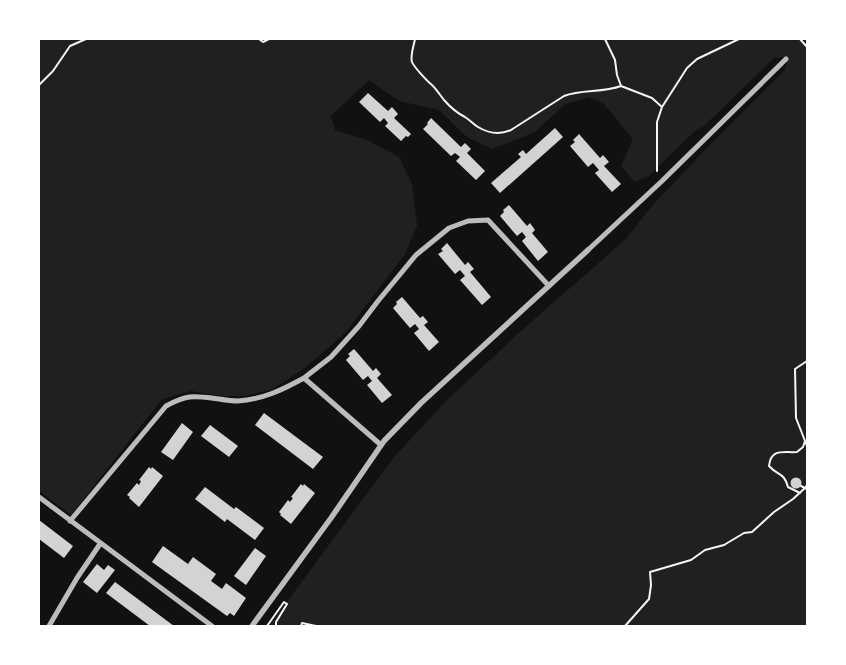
<svg xmlns="http://www.w3.org/2000/svg" width="846" height="665" viewBox="0 0 846 665" font-family="'Public Sans',sans-serif">
<style>
.green{fill:#202020}
.building{fill:#d3d3d3}
.lines{fill:none;stroke-linecap:round;stroke-linejoin:round}
.path{stroke:#f5f5f5;stroke-width:2}
.minor{stroke:#bcbcbc;stroke-width:5}
.tertiary{stroke:#bcbcbc;stroke-width:5.5}
</style>
<rect width="100%" height="100%" fill="#111"/>
<path class="green" d="M39,39H807V626H269L394,457L448,399L522,330L626,239L651,207L703,152L785,70L787,61L782,57L774,58L704,126L695,131L650,175L635,182L621,166L633,139L604,104L589,97L564,105L535,132L492,149L467,137L439,110L399,101L369,80L331,116L335,130L367,140L399,157L412,184L417,226L405,254L346,332L305,368L271,390L243,396H222L191,391L162,399L71,515L39,491Z"/>
<path class="building" d="M368,93L388,111L392,107L398,114L394,118L411,134L408,137L406,136L401,141L385,126L388,123L384,118L380,122L359,102Z
M431,118L461,147L465,143L471,149L467,153L485,171L476,180L456,161L460,157L455,153L451,156L423,129L428,124L427,123Z
M555,128L563,137L500,193L491,183L521,157L518,154L523,150L526,154Z
M579,134L600,158L603,155L609,162L604,166L621,184L612,192L595,173L599,170L593,163L588,167L570,146L575,142L573,140Z
M509,205L527,226L530,223L535,230L532,233L548,252L538,261L522,241L526,237L522,232L517,236L500,216L504,212L503,210Z
M447,243L465,265L468,262L474,269L470,272L491,297L482,305L460,280L465,276L460,270L455,274L438,254L443,251L441,249Z
M402,297L420,318L423,316L428,322L424,325L439,342L429,351L414,333L419,329L415,324L410,328L393,308L397,304L396,302Z
M354,349L373,371L376,368L381,374L377,378L392,395L382,403L367,385L372,381L368,376L363,380L346,360L350,356L348,354Z
M264,413L323,457L313,469L255,425Z
M182,423L193,432L173,460L161,452Z
M210,425L238,446L229,457L201,436Z
M149,467L151,469L152,467L163,476L139,507L129,498L130,497L127,495L137,483L139,485L141,481L139,480Z
M790.5 483a5.5 5.5 0 1 1 11 0a5.5 5.5 0 1 1-11 0Z
M301,484L303,486L304,484L315,493L291,524L280,515L281,514L279,512L288,500L290,502L293,498L291,497Z
M205,487L234,509L236,507L264,528L255,540L227,519L225,522L195,499Z
M39,520L73,546L64,558L39,539Z
M163,546L188,564L193,557L216,574L211,581L222,589L226,583L246,598L234,616L230,613L227,616L152,562Z
M255,548L266,556L246,585L234,576Z
M97,564L104,570L108,565L115,570L97,593L83,582Z
M115,582L174,626H150L106,593Z"/>
<g class="lines">
<path class="path" d="M259,39L263,42L269,39
M415,39C414,45 410,56 412,62C414,67 427,81 432,85C437,90 440,95 444,100C451,108 457,113 465,117C470,120 473,124 478,127C488,133 500,135 511,130L564,96C582,89 602,93 621,86
M605,39L615,60L617,75L621,86L652,98L662,107
M800,39L807,47
M39,85L53,71L70,46L86,39
M657,171V122L662,107L687,68L697,59L739,39
M807,361L795,369L796,418L807,446
M807,485L805,488L807,489
M800,493L788,487C784,472 778,476 769,466C771,448 783,453 797,452L803,447L805,441
M267,626L284,602L287,604L276,622V626
M301,626L302,623L316,626
M625,626L649,599L651,585L650,572L691,560L705,550L724,545L744,533L752,532L774,512L793,499L805,488L801,486"/>
<path class="minor" d="M588,250L662,181L786,59
M304,378L331,357L359,326L378,301L416,255L449,228L468,221L488,220L549,286
M39,497L212,626
M70,521L166,406C188,394 194,396 219,399C225,400 232,401 238,401C264,399 282,390 304,378L381,445
M49,626L77,578L100,544"/>
<path class="tertiary" d="M252,626L331,518L384,441L421,403L588,250"/>
</g>
<rect width="846" height="665" fill="none" stroke="#ffffff" stroke-width="80"/>
</svg>
